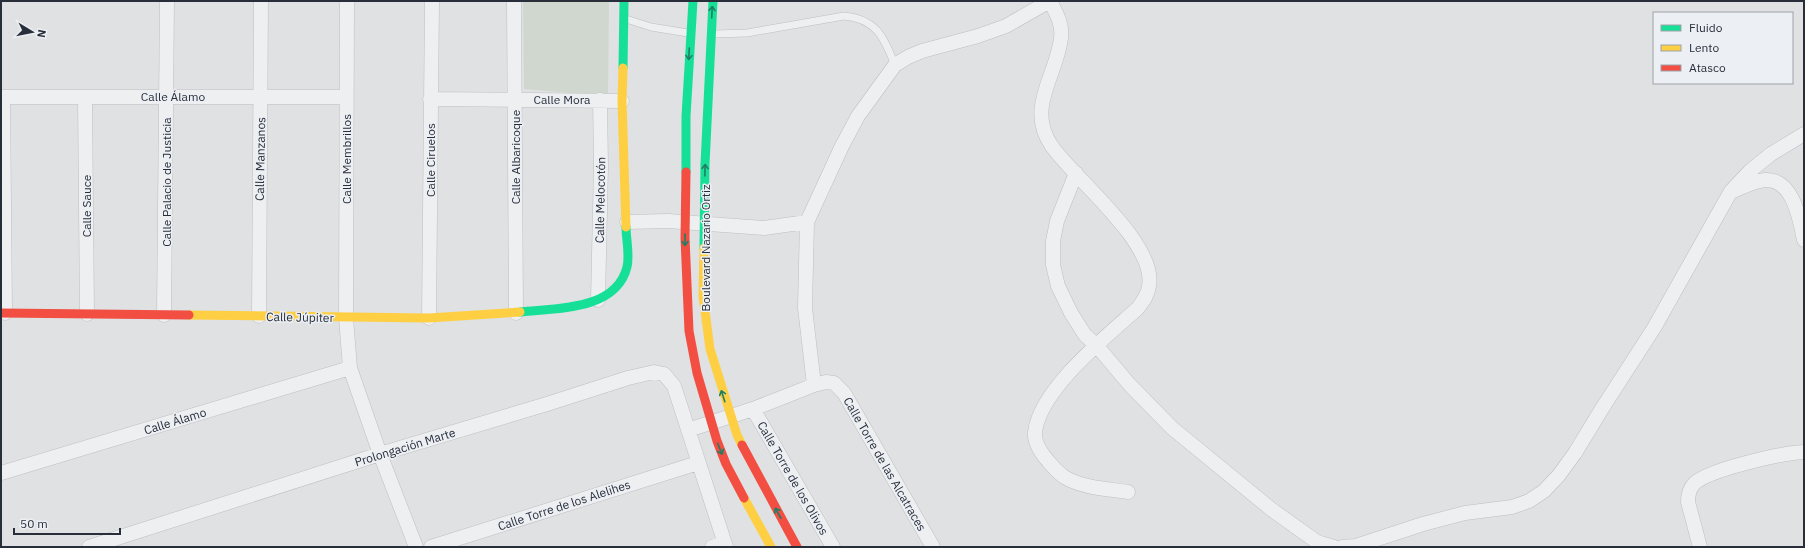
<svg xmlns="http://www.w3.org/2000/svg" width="1805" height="548" viewBox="0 0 1805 548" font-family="'IBM Plex Sans',sans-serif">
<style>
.green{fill:#cfd7cf}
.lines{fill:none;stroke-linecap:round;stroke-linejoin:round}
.lane-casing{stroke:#bdbfc1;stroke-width:8}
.street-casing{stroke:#bdbfc1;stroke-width:15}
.lane{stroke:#eeeff1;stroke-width:7}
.street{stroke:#eeeff1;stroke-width:14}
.fast{stroke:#16e098;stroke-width:9}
.slow{stroke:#ffcf43;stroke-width:9}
.jam{stroke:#f24e42;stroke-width:9}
.oneway{stroke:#207e64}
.labels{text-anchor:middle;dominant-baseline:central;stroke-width:3;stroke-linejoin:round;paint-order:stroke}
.street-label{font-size:12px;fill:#282e3a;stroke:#eceff3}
</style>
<rect width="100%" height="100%" fill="#dfe1e3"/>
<path class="green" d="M523,1H609L608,96L524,89Z"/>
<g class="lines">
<defs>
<path id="lane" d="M626,19L651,27L688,33
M715,34L747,33L844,16C877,19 884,38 895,65"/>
<path id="street" d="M347,1L346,318L350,368L380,454L416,547
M514,1L516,313
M1050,1C1056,13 1063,24 1061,38C1057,75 1026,107 1051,145C1074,179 1157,243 1149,286C1148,295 1143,301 1138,308C1107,336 1040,389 1035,432C1034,443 1041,453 1048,461C1053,467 1059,474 1066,478C1084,488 1108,489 1128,492
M1,97H346
M3,97L5,313
M85,97L87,314
M430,99L622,101
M1076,173L1057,221L1053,241V265L1058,286L1071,313L1085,335L1097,346L1129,384L1172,428L1271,509L1317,542L1334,547
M1733,191C1743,187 1754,181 1765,180C1793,178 1800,220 1804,240
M627,222L668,221L764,228L807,222
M598,300L601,166L600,100
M164,315L167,1
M259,316L261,1
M429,318L432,1
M814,385L805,308L807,222L842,146L858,116L895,65L908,57L922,51L978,36L1006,26L1050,1
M753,409L833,547
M688,430L753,409L814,385L826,382L834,383L844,393L933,547
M1,473L350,368
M89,547L380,454L547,404L628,378L654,372L664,374L674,386L726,547
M431,547L698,463
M712,547L724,543
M1342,547L1356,546L1423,524L1465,513L1512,507L1529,501L1544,491L1559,475L1575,453L1603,407L1654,328L1731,191L1750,171L1771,154L1804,134
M1700,547L1688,502C1688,496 1689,490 1693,485C1705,470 1783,453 1804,452"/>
</defs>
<use href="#lane" class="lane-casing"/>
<use href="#street" class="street-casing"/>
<use href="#lane" class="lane"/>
<use href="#street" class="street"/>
<path class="fast" d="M623,68L624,1
M686,172V116L693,1
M704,248L705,164L713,1
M520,312C556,308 616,311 627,267C630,255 626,239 626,227"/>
<path class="slow" d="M623,68L622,101L626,227
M704,248L703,296L710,349L737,435L742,445
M189,315L429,318L520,312
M744,498L771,547"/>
<path class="jam" d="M686,172L685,238L689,331L697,373L717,441L726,464L744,498
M1,313L189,315
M742,445L797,547"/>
</g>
<defs><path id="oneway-shaft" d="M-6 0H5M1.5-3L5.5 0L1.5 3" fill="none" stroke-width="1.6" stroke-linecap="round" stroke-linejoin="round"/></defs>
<g class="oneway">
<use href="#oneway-shaft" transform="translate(712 12) rotate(-87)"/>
<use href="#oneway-shaft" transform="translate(689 54) rotate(93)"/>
<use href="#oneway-shaft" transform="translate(705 170) rotate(-89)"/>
<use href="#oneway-shaft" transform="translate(685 240) rotate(90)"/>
<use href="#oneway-shaft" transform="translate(723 396) rotate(-108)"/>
<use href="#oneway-shaft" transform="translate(720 449) rotate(68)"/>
<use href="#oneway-shaft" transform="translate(778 513) rotate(-119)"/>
</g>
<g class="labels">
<g class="street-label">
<text x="173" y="96">Calle Álamo</text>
<text x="562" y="99">Calle Mora</text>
<text transform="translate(515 157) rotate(-90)">Calle Albaricoque</text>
<text transform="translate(260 159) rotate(-89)">Calle Manzanos</text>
<text transform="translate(346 159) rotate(-90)">Calle Membrillos</text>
<text transform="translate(430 160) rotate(-90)">Calle Ciruelos</text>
<text transform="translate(166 182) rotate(-90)">Calle Palacio de Justicia</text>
<text transform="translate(600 200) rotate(-89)">Calle Melocotón</text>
<text transform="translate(86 206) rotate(-90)">Calle Sauce</text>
<text transform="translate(705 248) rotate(-90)">Boulevard Nazario Ortiz</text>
<text transform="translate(300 317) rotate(1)">Calle Júpiter</text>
<text transform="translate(175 421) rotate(-17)">Calle Álamo</text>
<text transform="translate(405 447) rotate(-17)">Prolongación Marte</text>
<text transform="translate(885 464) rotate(60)">Calle Torre de las Alcatraces</text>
<text transform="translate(793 478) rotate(60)">Calle Torre de los Olivos</text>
<text transform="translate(564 505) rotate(-18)">Calle Torre de los Alelihes</text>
</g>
</g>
<rect width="1805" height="548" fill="none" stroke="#282e3a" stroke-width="4"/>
<rect x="1653" y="12" width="140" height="72" fill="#eceff3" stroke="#9ea2a9"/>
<rect x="1661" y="25" width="20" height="6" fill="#16e098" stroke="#9ea2a9"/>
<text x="1689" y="32" font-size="12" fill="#282e3a">Fluido</text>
<rect x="1661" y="45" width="20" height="6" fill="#ffcf43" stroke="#9ea2a9"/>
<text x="1689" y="52" font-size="12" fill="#282e3a">Lento</text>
<rect x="1661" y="65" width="20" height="6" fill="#f24e42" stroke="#9ea2a9"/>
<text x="1689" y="72" font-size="12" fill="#282e3a">Atasco</text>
<g transform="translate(32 32) rotate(100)" stroke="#eceff3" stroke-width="3" paint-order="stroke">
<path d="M0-3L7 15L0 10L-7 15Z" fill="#282e3a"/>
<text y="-6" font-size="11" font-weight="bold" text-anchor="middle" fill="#282e3a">N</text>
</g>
<path d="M14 528v6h106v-6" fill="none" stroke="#282e3a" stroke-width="2"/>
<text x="20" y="528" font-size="12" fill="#282e3a" stroke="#eceff3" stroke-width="3" paint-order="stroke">50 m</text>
</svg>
